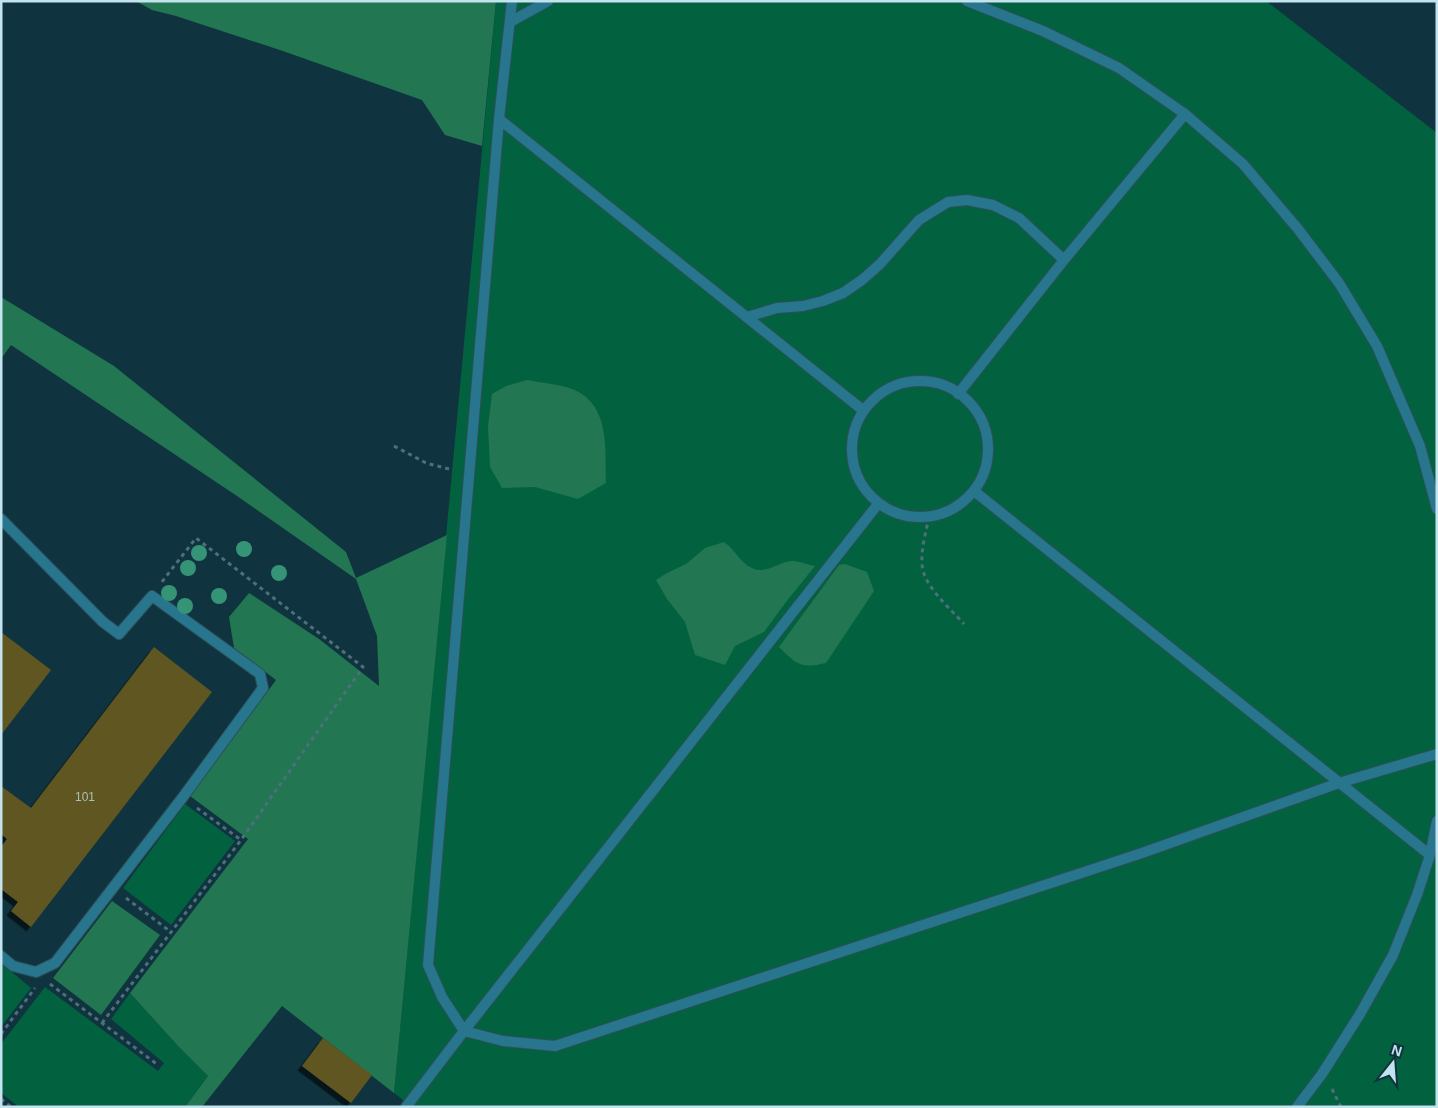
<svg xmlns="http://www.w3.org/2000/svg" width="1438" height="1108" viewBox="0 0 1438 1108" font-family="Helvetica,sans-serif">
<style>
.green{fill:#02613f}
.forest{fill:#227652}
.building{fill:#5e5620;filter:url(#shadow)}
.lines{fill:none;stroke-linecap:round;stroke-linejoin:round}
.service-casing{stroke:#2d505b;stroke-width:12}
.path{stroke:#4d707b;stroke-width:3;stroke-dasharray:4 4;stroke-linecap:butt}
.service{stroke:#28768d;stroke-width:10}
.tree{fill:#359476}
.labels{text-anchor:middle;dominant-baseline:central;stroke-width:4.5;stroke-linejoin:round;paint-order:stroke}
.number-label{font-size:12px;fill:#aac0ba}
</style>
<defs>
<filter id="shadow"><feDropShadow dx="-4.5" dy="4.5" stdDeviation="0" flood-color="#0009"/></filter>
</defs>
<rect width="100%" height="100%" fill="#10343f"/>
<path class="green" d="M496,1H1266L1437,133V1107H412L394,1093Z
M185,804L235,841L171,925L123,888Z
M1,963L31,988L1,1027Z
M45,987L158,1071L164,1063L111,1019L130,993L177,1045L208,1076L185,1107H19L1,1093V1044Z"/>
<path class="forest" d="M136,1H496L482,146L445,135L422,100L280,50L176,16L152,10Z
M1,297L114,366L346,552L356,578L447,535L394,1093L282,1006L202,1107H185L208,1076L177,1045L130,993L248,839L190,796L276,680L234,648L229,617L249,593L319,639L379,686L377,636L356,579L237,496L11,345L1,359Z
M527,380C542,383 570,385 582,394C610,413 605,454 606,483L578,499L535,487L502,488L490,467L488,426L492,394L506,386Z
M724,542C735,549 740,563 752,568C766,575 779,561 793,561C800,561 808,565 815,566L786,602L764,632L735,646L725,665L695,655L685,622L667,599L656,580L667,573L686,564L705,548Z
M845,564L867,572L874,591L826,663C801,669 797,665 779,647L839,565Z
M112,901L160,935L101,1015L53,978Z"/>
<path class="building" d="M1,632L51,670L1,735Z
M154,647L212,692L31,927L11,911L18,902L1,889V847L7,839L1,834V786L31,808Z
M323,1038L372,1075L351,1103L302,1066Z"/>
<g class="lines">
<defs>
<path id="service" d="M512,1L499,119L428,965L442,997L464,1031L503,1041L555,1046L1142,853L1339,783L1437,754
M967,1L1043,31L1119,68L1185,114L1243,164L1298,229L1339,283L1377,346L1420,446L1437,509
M510,22L548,1
M499,119L864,411
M747,317L777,308L803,306L823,301L843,293L862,280L880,264L919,220L948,202L967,200L993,205L1019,218L1064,260
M852 449a68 68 0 1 1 136 0a68 68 0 1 1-136 0Z
M958,394L1064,260L1185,114
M974,491L1430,855
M1,519L103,622L119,634L152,596L260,674L263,688L183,797L55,963L36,972L13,966L1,956
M406,1107L464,1031L878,504
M1297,1107L1322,1074L1360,1014L1393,955L1417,895L1430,855L1437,821"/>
</defs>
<use href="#service" class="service-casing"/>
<path class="path" d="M394,446L426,463L453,470
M929,517C926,532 921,548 922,564C923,586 950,608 964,624
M197,808L241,840
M126,898L171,932
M50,984L158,1065
M102,1023L241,840L363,667L196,538L161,583
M1,1034L35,988
M1332,1089L1341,1107
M1,1099L11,1107"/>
<use href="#service" class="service"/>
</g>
<g class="tree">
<circle cx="244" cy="549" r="8"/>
<circle cx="199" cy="553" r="8"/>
<circle cx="188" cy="568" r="8"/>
<circle cx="279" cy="573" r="8"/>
<circle cx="169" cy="593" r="8"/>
<circle cx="219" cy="596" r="8"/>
<circle cx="185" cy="606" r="8"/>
</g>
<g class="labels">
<g class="number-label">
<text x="85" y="797">101</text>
</g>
</g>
<rect width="1438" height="1108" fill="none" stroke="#c3e3ee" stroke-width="5"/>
<g transform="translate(1393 1063) rotate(17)" stroke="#10343f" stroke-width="4" paint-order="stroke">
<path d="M0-4L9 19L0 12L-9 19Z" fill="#c3e3ee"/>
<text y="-8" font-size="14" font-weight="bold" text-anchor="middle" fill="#c3e3ee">N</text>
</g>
</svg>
